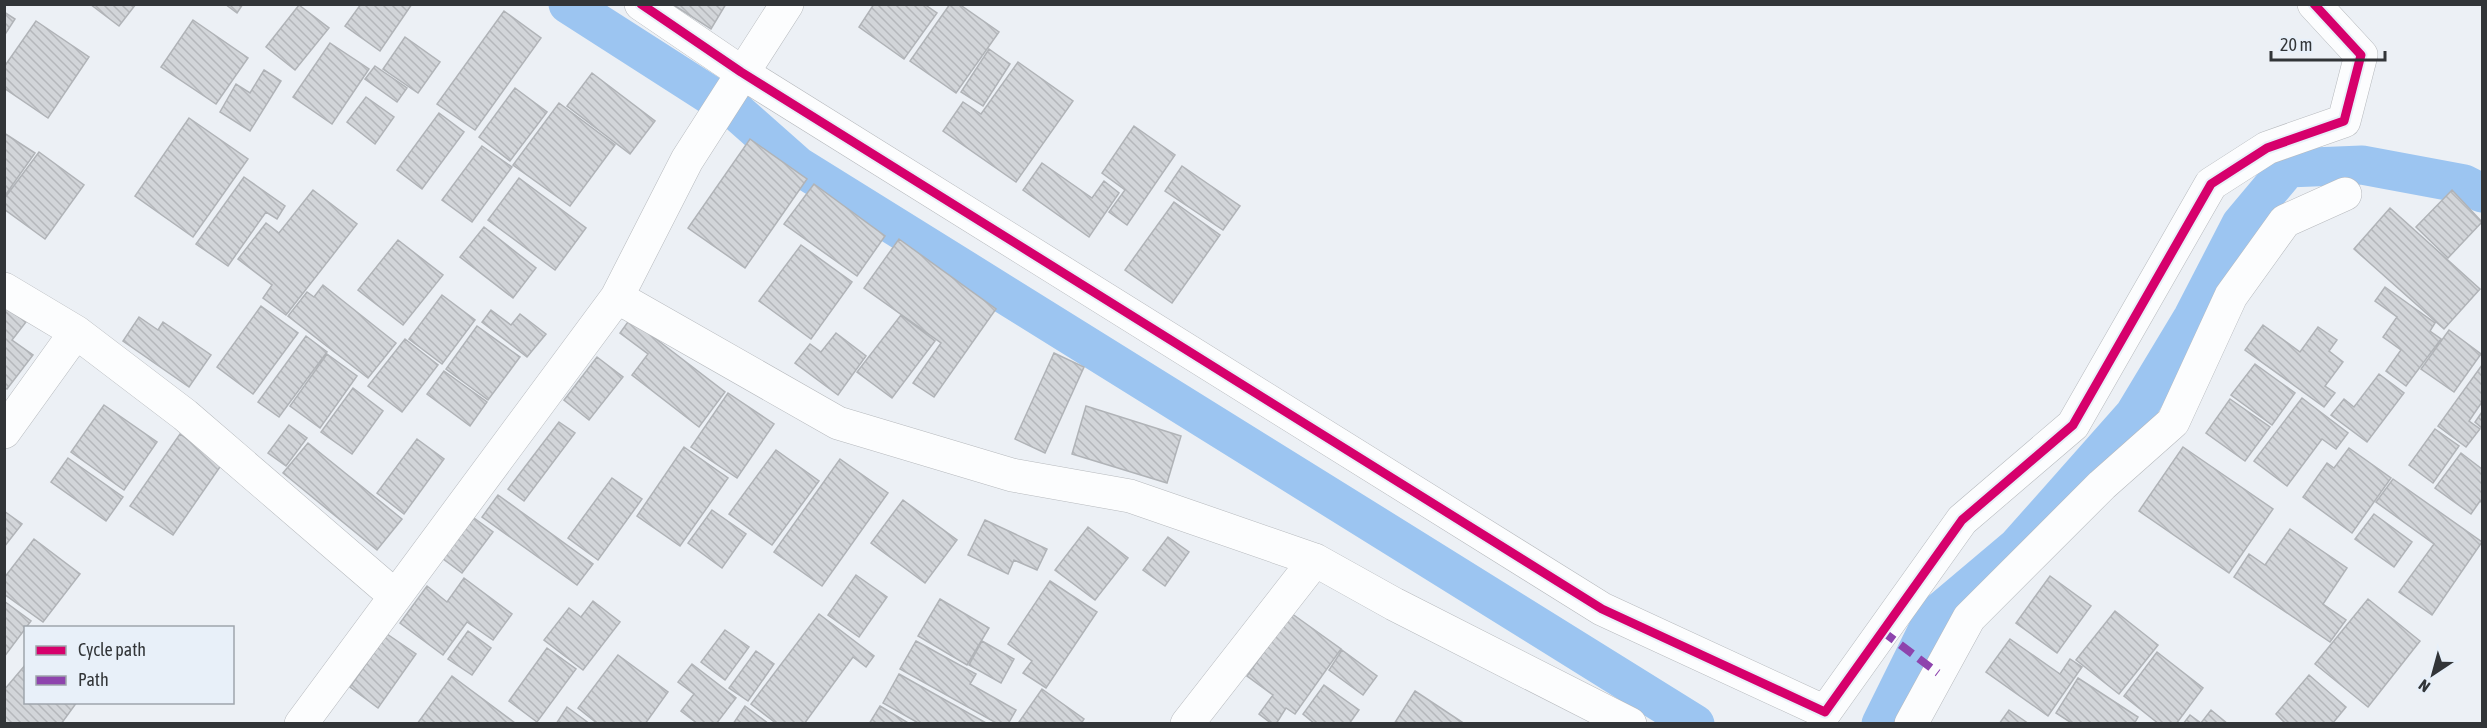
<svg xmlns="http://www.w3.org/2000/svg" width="2487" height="728" viewBox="0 0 2487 728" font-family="'Asap Condensed',sans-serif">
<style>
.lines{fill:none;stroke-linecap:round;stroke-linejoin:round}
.canal{stroke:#9cc5f1;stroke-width:39}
.building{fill:url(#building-back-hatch);stroke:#b0b3b7;stroke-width:1.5}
.minor-casing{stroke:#b6b9bd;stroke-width:34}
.minor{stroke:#fcfdfe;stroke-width:33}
.quiet{stroke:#8e44ad;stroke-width:8;stroke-dasharray:15 8;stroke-linecap:butt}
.cycleway-casing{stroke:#e8f0f9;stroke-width:13}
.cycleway{stroke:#d6006c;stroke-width:9}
</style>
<defs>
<pattern id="building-back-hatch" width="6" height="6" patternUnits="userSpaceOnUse" patternTransform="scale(1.5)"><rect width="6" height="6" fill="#d2d5d9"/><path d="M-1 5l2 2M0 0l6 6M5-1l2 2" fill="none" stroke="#b5b7bb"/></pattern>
</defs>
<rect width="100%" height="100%" fill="#ecf0f5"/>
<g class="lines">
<path class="canal" d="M568,4L738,113L798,166L1695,724
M1881,724L1934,617L2017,547L2134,415L2193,317L2241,224L2288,168L2362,165L2464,184L2482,193"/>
</g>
<path class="building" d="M90,4H136L119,26Z
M225,4H243L237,13Z
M361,4H412L380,51L345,26Z
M672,4H726L711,29Z
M874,4H924L937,13L904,59L859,27Z
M950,4H959L999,32L956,93L910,61Z
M299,5L329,28L295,70L266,47Z
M504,11L541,38L475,130L437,104Z
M4,12L15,19L4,36Z
M193,20L248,58L216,104L161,67Z
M36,21L89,57L48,118L4,88V67Z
M405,37L440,62L418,93L383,69Z
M330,43L369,69L332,124L293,97Z
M989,49L1010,64L983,106L961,92Z
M1018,62L1073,101L1016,182L943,131L963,102L981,114Z
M375,66L407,88L397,102L365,79Z
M264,70L281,81L250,131L220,112L236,84L250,93Z
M592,73L655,121L630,154L567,106Z
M515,88L547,112L510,161L479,137Z
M366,97L394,117L375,144L347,122Z
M559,103L615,145L570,206L513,165Z
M439,113L464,132L422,189L397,170Z
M189,118L248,159L193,237L135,196Z
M1134,126L1175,155L1127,225L1109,212L1125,190L1102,173Z
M4,133L35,153L4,197Z
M750,139L807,179L745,268L688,228Z
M482,146L512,167L472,222L442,200Z
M39,152L84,185L45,239L4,209V199Z
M1042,163L1092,198L1104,181L1119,193L1089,237L1023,190Z
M1182,166L1240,206L1223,230L1165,191Z
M244,177L285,206L277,219L266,212L228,266L196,244Z
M519,178L586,228L555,270L488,220Z
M814,184L885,236L857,276L784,224Z
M313,190L357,224L286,315L263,298L272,285L238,259L266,223L279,233Z
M2452,190L2482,222L2448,258L2416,227Z
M1174,202L1220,235L1172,303L1125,270Z
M2390,208L2480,289L2444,329L2354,249Z
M484,227L536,268L513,298L460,257Z
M899,239L996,309L934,397L913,383L941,343L864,288Z
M398,240L443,275L403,325L358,290Z
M801,245L852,282L811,339L759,301Z
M323,285L396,343L368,378L288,316L307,292L314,297Z
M2385,287L2435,323L2430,331L2441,339L2406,386L2386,371L2401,350L2383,337L2397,317L2375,301Z
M442,295L475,320L442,364L409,339Z
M4,306L26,322L12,340L33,355L7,389L4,387Z
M261,306L298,333L253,394L217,367Z
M491,310L511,325L520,314L546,334L527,357L482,322Z
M901,315L935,341L892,398L857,372Z
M139,317L158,330L163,322L211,355L189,387L123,341Z
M630,319L725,392L699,427L632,375L648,354L620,333Z
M2263,325L2300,352L2318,327L2337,340L2329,351L2343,362L2325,386L2335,393L2324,407L2245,350Z
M477,326L520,357L488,400L446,369Z
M2449,330L2481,354L2454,392L2421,369Z
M836,333L866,356L838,395L795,363L810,344L821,352Z
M306,336L327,352L279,417L258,402Z
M405,339L438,365L402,412L368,386Z
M1054,353L1084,367L1045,453L1015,439Z
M327,354L357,376L320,428L290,406Z
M597,357L623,377L589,420L564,400Z
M2255,364L2295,393L2272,425L2231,395Z
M2482,365V402L2469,421L2480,429L2466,447L2438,426Z
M444,371L487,402L470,426L427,394Z
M2379,374L2404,393L2367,442L2331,415L2344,399L2354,407Z
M353,388L383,411L352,454L321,432Z
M728,393L774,424L737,478L691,447Z
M2302,398L2348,433L2336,449L2322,439L2287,486L2254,461Z
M2230,399L2270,427L2245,461L2206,433Z
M104,405L157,442L124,490L71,452Z
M1086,406L1181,436L1167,483L1072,454Z
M2482,412V428L2475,422Z
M559,422L575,433L524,501L508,489Z
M289,425L307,438L286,466L268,453Z
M2435,429L2459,446L2433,483L2409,465Z
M180,434L222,464L173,535L130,506Z
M417,439L444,459L404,514L377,493Z
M308,443L402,519L377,550L283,473Z
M684,447L728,478L680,546L637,516Z
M2183,447L2273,509L2229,573L2139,511Z
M2349,448L2391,478L2352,533L2303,497L2327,463L2334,468Z
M776,450L819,481L772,545L729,514Z
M2461,453L2482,469V503L2480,501L2471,514L2435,488Z
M68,458L123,497L106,521L51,482Z
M840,459L888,493L822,586L774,552Z
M612,478L642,499L598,560L568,538Z
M2393,479L2482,542L2432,615L2399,592L2434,544L2376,502Z
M498,495L593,564L577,585L482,517Z
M903,500L957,540L925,583L871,543Z
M712,510L746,534L722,568L688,543Z
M4,511L22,524L4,547Z
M2374,514L2412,542L2394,567L2355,539Z
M474,518L493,532L462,573L442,558Z
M985,520L1047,549L1037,570L1014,560L1008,574L968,555Z
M1088,527L1128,558L1095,600L1055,570Z
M2290,529L2347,568L2323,604L2346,620L2330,642L2234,577L2249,554L2265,565Z
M1168,537L1189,552L1165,586L1143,570Z
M34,539L80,574L43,622L4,594V578Z
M856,575L887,597L859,637L828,615Z
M2050,576L2091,606L2057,653L2016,623Z
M464,578L512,614L493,640L467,622L443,655L400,623L427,586L447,602Z
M1050,581L1097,612L1046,688L1023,673L1032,661L1008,644Z
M940,599L989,628L967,665L918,636Z
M2368,599L2420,641L2368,707L2315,664Z
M4,601L31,621L4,657Z
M593,601L620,622L583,670L544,640L569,608L581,617Z
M2115,611L2158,645L2119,694L2076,660Z
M1291,613L1341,649L1295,714L1286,708L1276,724H1272L1259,714L1273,695L1247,676Z
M819,614L874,656L866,667L853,657L804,724H777L751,704Z
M725,630L749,647L725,680L701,662Z
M468,631L491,648L472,675L448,659Z
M387,634L416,654L378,708L350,687Z
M2010,639L2060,674L2070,659L2082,667L2048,716L1986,672Z
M916,641L976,674L970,684L1016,710L1008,724H998L900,669Z
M982,641L1014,659L1001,683L969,665Z
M547,648L576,669L537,722L509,701Z
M1342,650L1377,676L1363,695L1329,670Z
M756,651L774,664L748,701L729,688Z
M2157,652L2203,688L2176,724H2159L2124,696Z
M618,655L668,692L645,724H598L578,708Z
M26,664V702H77L61,724H4V690Z
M692,664L736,698L716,724H698L681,711L694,694L678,682Z
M899,674L988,724H920L883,703Z
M2309,675L2346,707L2332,724H2286L2276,714Z
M452,676L515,723L417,724Z
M2078,678L2138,717L2134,724H2073L2056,713Z
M1324,685L1359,710L1349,724H1315L1303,714Z
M1042,689L1084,719L1081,724L1019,722Z
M1415,691L1465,724H1394Z
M745,706L769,724H733Z
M880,706L910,724H869Z
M567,707L590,724H556Z
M2009,710L2029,724H1999Z
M2211,710L2228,724H2183L2190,715L2201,723Z"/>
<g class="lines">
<defs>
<path id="minor" d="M641,4L741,72L1602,609L1825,712L1962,520L2073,425L2211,184L2267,148L2344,121L2361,55L2314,4
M4,289L76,332L185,415L394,595
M617,297L838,423L1012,475L1130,496L1315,560L1394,604L1630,724
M4,432L76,332
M301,724L617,297L687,160L787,4
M1187,724L1315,560
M1911,724L1969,618L2102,485L2173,422L2231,296L2285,221L2345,194"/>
</defs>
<use href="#minor" class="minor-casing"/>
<use href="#minor" class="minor"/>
<path class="quiet" d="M1882,631L1938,673"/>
<defs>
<path id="cycleway" d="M641,4L741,72L1602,609L1825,712L1962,520L2073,425L2211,184L2267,148L2344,121L2361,55L2314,4"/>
</defs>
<use href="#cycleway" class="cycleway-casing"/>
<use href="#cycleway" class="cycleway"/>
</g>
<rect width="2487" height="728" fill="none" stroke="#323538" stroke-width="12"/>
<rect x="24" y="626" width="210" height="78" fill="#e8f0f9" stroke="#9fa5ac" stroke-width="1.5"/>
<rect x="36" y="646" width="30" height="9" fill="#d6006c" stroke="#9fa5ac" stroke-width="1.5"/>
<text x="78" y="656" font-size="18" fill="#323538">Cycle path</text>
<rect x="36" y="676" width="30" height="9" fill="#8e44ad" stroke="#9fa5ac" stroke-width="1.5"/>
<text x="78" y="686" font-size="18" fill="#323538">Path</text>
<g transform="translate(2433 674) rotate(216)" stroke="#e8f0f9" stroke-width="4.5" paint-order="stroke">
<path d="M0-4.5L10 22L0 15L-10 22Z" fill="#323538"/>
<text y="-9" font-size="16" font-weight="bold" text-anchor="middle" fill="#323538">N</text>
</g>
<path d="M2271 51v9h114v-9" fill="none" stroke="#323538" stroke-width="3"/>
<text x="2280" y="51" font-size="18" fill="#323538" stroke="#e8f0f9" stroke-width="4.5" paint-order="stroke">20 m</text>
</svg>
